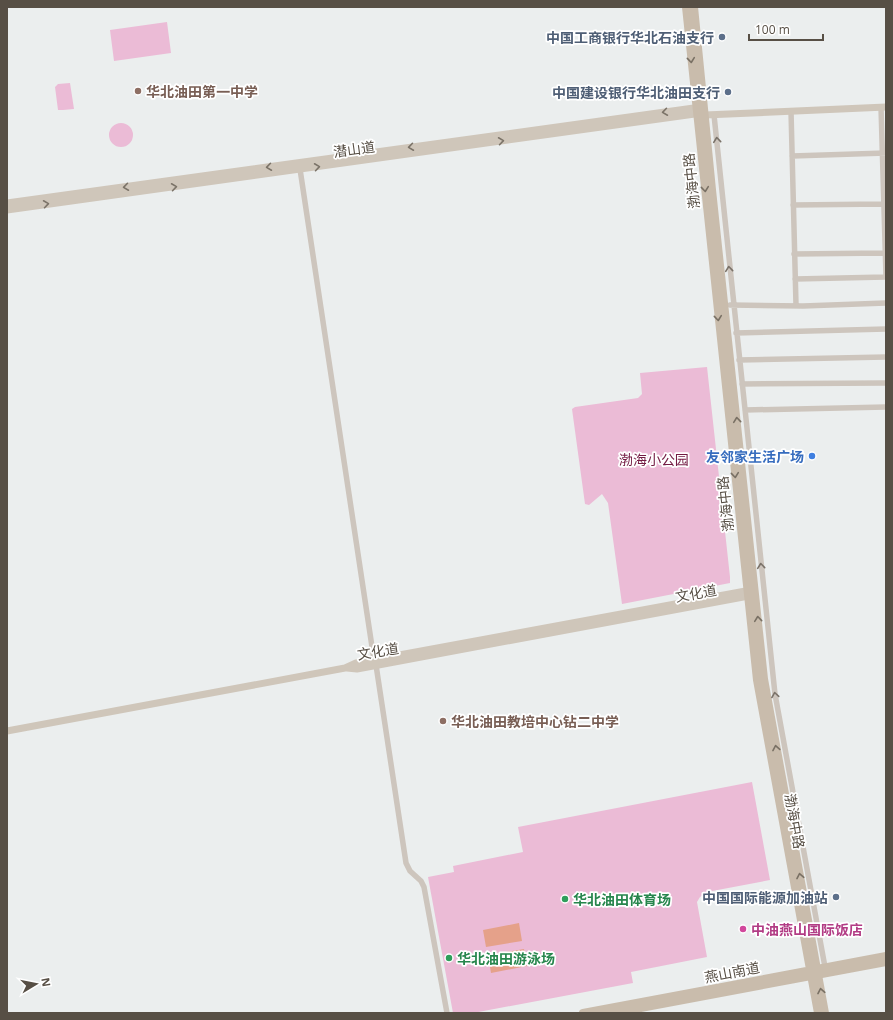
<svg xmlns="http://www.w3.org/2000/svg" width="893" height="1020" viewBox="0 0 893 1020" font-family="'Open Sans','Noto Sans SC',sans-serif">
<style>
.green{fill:#ebbbd6}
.water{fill:#e5a18a}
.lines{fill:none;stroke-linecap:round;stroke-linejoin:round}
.street{stroke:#cdc5bd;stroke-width:5.5}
.secondary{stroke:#cfc6ba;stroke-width:7}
.primary{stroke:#c9bcac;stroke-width:8}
.oneway{stroke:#797064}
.oneway2{stroke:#7b7368}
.oneway3{stroke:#7a7269}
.service-dot{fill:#5c6f8a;stroke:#fff;stroke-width:1.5}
.education-dot{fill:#8d6e63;stroke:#fff;stroke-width:1.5}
.shop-dot{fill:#3f7fe0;stroke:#fff;stroke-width:1.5}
.leisure-dot{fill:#2e9e5b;stroke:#fff;stroke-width:1.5}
.hotel-dot{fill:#d1479c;stroke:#fff;stroke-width:1.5}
.labels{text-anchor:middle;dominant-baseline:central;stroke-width:3.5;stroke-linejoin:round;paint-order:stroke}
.service-label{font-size:14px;font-weight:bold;fill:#4e5e75;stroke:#fff;text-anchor:end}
.education-label{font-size:14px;font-weight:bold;fill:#785e54;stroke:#fff;text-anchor:start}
.street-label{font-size:14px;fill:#574f45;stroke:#fff}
.shop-label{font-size:14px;font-weight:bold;fill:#366cbe;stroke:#fff;text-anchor:end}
.park-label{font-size:14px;fill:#731b43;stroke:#fff}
.leisure-label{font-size:14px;font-weight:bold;fill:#27864d;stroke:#fff;text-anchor:start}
.hotel-label{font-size:14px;font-weight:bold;fill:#b23c85;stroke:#fff;text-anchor:start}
</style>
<rect width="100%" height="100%" fill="#ebeeee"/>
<path class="green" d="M167,22L171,53L114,61L110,30Z
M70,83L74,109L63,110H58L55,87L58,84Z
M109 135a12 12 0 1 1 24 0a12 12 0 1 1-24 0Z
M707,367L730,577V583L622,604L608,503L602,494L589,505L585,504L572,409L575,407L638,398L642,394L640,373Z
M752,782L770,880L707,892L700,897L697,902L707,957L631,972L633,983L473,1013H453L428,877L454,872L453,866L523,852L518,827Z"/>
<path class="water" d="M519,923L522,941L486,947L483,930Z
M524,949L527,966L491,973L488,955Z"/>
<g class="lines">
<path class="street" d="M881,107L886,276
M791,111L796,305
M714,115L775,694L825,967
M792,156L886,153
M300,169L374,660
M793,205L884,204
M794,254L885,253
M795,279L886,277
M730,305L803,306L886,303
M736,333L886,329
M739,360L886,357
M742,384L886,383
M745,410L886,407
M376,665L406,863L410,871L421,881L424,887L447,1013"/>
<path class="secondary" d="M705,115L886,107
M7,203L701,107
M7,210L702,113
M347,668L357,669L754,595
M7,731L345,668L356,663L751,590"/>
<path class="primary" d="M686,7L757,680L818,1013
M694,7L712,190L764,679L825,1013
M583,1013L886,956
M614,1013L886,962"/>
</g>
<defs><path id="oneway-chevron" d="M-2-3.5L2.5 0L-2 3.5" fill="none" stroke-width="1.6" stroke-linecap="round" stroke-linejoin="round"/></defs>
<g class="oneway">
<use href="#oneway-chevron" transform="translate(691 60) rotate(84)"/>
<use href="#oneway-chevron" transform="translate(705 189) rotate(84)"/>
<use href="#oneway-chevron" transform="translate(718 318) rotate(84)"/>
<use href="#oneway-chevron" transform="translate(737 420) rotate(-96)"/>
<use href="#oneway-chevron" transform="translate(735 475) rotate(84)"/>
<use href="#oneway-chevron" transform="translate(758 619) rotate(-96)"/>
<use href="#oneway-chevron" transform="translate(776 748) rotate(-100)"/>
<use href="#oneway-chevron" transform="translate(800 876) rotate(-101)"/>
<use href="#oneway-chevron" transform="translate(821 991) rotate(-101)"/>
</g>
<g class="oneway2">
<use href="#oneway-chevron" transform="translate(665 112) rotate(172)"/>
<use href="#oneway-chevron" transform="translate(501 141) rotate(-8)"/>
<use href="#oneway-chevron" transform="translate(411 147) rotate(172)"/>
<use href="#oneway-chevron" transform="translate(269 167) rotate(172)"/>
<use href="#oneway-chevron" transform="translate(317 167) rotate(-8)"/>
<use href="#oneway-chevron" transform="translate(126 187) rotate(172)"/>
<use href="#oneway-chevron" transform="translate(174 187) rotate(-8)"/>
<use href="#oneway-chevron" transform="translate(46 204) rotate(-8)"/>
</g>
<g class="oneway3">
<use href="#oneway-chevron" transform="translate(717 140) rotate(-96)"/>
<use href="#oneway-chevron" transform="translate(729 269) rotate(-96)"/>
<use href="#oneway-chevron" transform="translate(761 566) rotate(-96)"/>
<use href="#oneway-chevron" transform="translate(775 695) rotate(-99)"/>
</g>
<g class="service-dot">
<circle cx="722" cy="37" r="4"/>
<circle cx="728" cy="92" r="4"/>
<circle cx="836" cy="897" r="4"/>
</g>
<g class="education-dot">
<circle cx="138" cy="91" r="4"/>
<circle cx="443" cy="721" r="4"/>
</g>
<circle class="shop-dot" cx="812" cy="456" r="4"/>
<g class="leisure-dot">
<circle cx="565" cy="899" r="4"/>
<circle cx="449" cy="958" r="4"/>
</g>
<circle class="hotel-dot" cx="743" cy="929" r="4"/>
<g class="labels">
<g class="service-label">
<text x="714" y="37">中国工商银行华北石油支行</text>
<text x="720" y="92">中国建设银行华北油田支行</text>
<text x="828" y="897">中国国际能源加油站</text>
</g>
<g class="education-label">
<text x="146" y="91">华北油田第一中学</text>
<text x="451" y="721">华北油田教培中心钻二中学</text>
</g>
<g class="street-label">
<text transform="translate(354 149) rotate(-8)">潜山道</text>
<text transform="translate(691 181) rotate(-96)">渤海中路</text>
<text transform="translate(725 504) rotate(-96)">渤海中路</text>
<text transform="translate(696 593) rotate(-10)">文化道</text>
<text transform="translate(378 651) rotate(-9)">文化道</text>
<text transform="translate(795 821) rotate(80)">渤海中路</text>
<text transform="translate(732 972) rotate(-11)">燕山南道</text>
</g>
<g class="shop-label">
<text x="804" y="456">友邻家生活广场</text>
</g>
<g class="park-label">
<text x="654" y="459">渤海小公园</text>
</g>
<g class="leisure-label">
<text x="573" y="899">华北油田体育场</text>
<text x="457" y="958">华北油田游泳场</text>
</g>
<g class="hotel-label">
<text x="751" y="929">中油燕山国际饭店</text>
</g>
</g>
<rect width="893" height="1020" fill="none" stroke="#574f45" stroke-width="16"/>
<g transform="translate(36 984) rotate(80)" stroke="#ffffff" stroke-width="3" paint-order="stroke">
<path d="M0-3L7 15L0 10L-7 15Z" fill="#574f45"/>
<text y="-6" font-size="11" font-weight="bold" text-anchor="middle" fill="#574f45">N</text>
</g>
<path d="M749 34v6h74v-6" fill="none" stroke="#574f45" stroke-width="2"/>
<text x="755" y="34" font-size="12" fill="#574f45" stroke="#ffffff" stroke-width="3" paint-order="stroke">100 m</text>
</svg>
